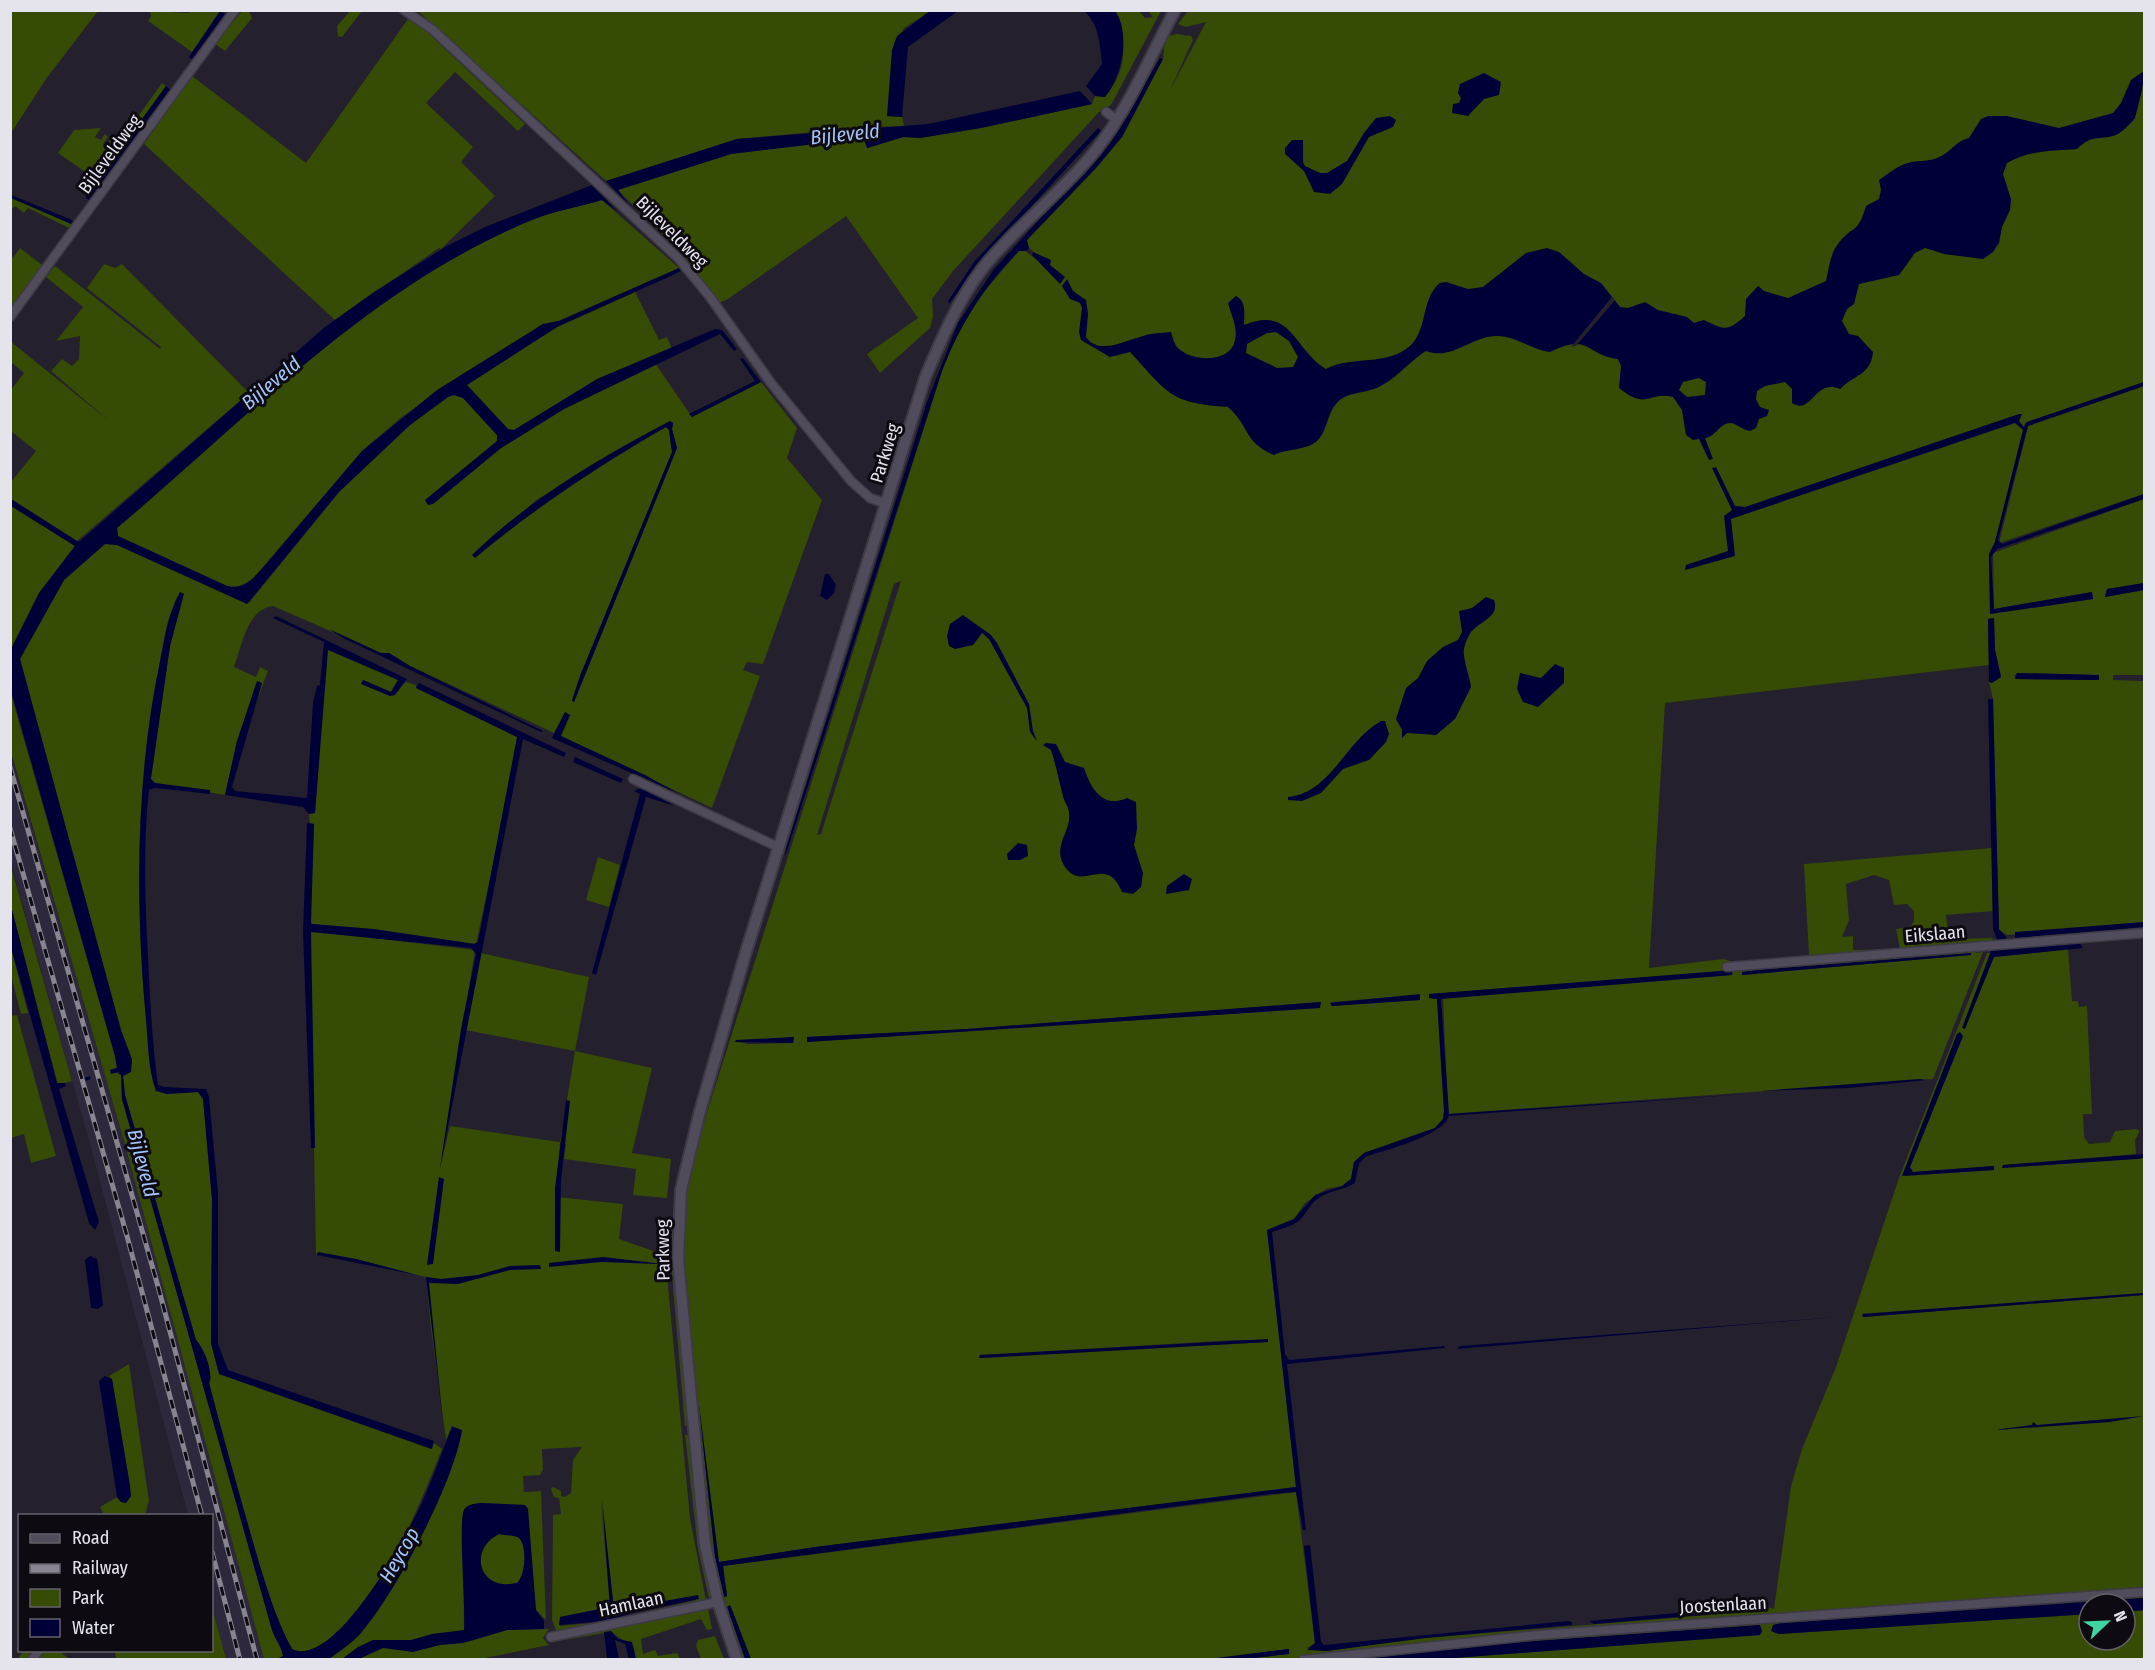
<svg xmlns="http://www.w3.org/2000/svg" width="2155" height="1670" viewBox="0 0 2155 1670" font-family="'Fira Sans Condensed',sans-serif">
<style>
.built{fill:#2d283b}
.green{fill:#364b04;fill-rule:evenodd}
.water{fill:#000038;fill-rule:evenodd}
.pier{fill:#24202e}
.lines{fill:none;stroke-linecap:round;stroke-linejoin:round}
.stream{stroke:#000038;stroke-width:3}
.minor-casing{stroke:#3d3a45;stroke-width:11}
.tertiary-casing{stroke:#3d3a45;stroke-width:14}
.minor{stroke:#504c5b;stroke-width:8}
.tertiary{stroke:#504c5b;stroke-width:10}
.rail-casing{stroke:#888590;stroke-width:5}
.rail{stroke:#0d0b11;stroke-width:3;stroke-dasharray:9;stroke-linecap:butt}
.labels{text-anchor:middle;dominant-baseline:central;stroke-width:6;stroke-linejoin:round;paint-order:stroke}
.street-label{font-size:18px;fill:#e5e3ec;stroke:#0d0b11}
.water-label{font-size:20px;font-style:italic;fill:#a5c4fc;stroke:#0d0b11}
</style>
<rect width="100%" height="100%" fill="#24202e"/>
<path class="built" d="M10,752L124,1141L264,1659H226L212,1605V1516L188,1515L92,1151L11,863Z"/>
<path class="green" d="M351,10L362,11L342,37L338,36L337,26Z
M10,11H98L46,79L11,133Z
M150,11L189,13L190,11H220L192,52L148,21L151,16Z
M242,11H249L252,18L225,51L215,44Z
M418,11H930L903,29L887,116L902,117L904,126L869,127L737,139L606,181Z
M1115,11H1139L1145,18L1153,17L1148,11H1161L1111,105L1099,112L953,271L932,299L933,317L930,328L880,373L867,354L918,318L846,216L728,299L719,303L684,256L618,190L731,154L857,139L864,140L868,148L904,137L920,138L981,128L1092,104L1095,96L1105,97C1110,90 1115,83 1118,76C1126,60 1125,25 1115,11Z
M1188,11H2144V382L2025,423L1995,542L1989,554L1990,614L2093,599L2092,592L1994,609L1993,553L2144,499V583L2107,589L2105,597L2144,590V675H2113V680L2144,681V922L2007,935L1999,930L1993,699L1989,682L2001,677L1995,650L1994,618L1988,619L1989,665L1665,703L1649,968L1723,959L1737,963L1809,955L1804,864L1992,848L1993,911L1946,915L1949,939L1994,938L1975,953L1983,952L1933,1079L1448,1114L1443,997L1731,975L1733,971L1429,994V998L1437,999L1444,1111L1443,1119L1435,1128L1364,1153L1354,1162L1351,1179L1342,1186L1326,1189L1305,1203L1294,1219L1267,1230L1296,1487L815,1547L719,1562L698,1398L715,1557L725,1597L727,1596L723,1566L1296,1492L1315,1643L1307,1648L1326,1651L1425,1638L1747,1612L1767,1607L1774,1609L1791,1486L1802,1449L1836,1367L1899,1178L1987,953H1991L1962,1028L1994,957L2068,949L2072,1001H2078L2079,1007L2087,1006L2092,1114H2083L2084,1137L2089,1144L2110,1142L2115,1131L2136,1129L2140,1131L2135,1140L2136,1154L2004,1165L2002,1168L2144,1158V1293L1862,1314L1863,1317L2144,1295V1598L1980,1608L1773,1625L1774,1633L1779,1634L2089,1614V1640H2125V1612L2144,1610V1659H1441L1760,1635L1759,1625L1494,1644L1340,1660L1244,1659L1289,1654L1288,1649L1208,1660H751L730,1606L727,1607L745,1659H741L723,1607L726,1606L724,1598L720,1595L710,1544L683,1252L688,1182L708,1109L942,371L954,341L976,301L1019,251L1024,250L1037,260L1043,257H1039L1027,246V240L1096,168L1122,137L1163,59L1165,37L1176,34L1191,36L1193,40L1170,90L1206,22L1186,27L1178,24ZM901,581L821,834L817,835L894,584ZM2017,673L2099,675V680L2016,679L2014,676ZM1874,875L1889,880L1894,905L1907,904L1914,911V921L1911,926L1896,929L1900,949L1853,950V936L1842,937L1849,920L1846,884ZM1971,953V955L1742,975L1743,972L1756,970ZM1420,995V1000L1331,1006V1002ZM1320,1002V1008L807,1042V1037L967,1029ZM1957,1034L1963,1036L1910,1167L1913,1172L1993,1166L1994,1170L1903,1176ZM794,1037L793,1043L748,1044L735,1041ZM1236,1340H1268L1267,1342L985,1358L980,1355Z
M408,19L425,30L525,124L518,131L455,72L426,103L473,147L461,162L495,196L441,249L439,248L335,320L144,144L192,76L306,163Z
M162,83L166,86L98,181L58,153L74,130L101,128L95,137L101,140L105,134L108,137L103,144L105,148L110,146L109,140H113L111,144L116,147Z
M11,198L73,222L76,220L73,230L28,208L24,213L15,206L11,210Z
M602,200L679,268L559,321L543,324L403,416L362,451L251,581L235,588L227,586L118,536L117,528C249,417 369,287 532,220C554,211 579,207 602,200Z
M20,248L46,268L11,313V260Z
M104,264L115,268L122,264L249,393L77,541L11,499V482L36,451L11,431V390L24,373L11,362L10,341L109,421L51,371L62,359L72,366L79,359L80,336L56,341L83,307L46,277L55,266L160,349L161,347L87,288Z
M635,292L659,340L667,337L672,349L598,379L514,430L508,429L467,385L557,327Z
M655,363L692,417L761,382L797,428L787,458L822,500L763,664L747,662L743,670L760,676L712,808L560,736L570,715L565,713L554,733L410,666L389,653H381L273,606C247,609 242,646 234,667L256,677L260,667L268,671L253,711L262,684L237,741L225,795L154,783L151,780V773L170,646L183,594C166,612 165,637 160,661C131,797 136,946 153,1082L167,1094L198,1092L203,1099L212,1199L211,1343L219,1374L431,1449L434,1443L442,1449C422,1499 362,1657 296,1652C273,1637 219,1422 209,1382L211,1378L196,1340L125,1095L123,1076L132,1059L121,1030L20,659L64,580L105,544L117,545L249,603L339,492L410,425L448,397L454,395L463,398L497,435V442L426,500L433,504L501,448L564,409ZM670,421L673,423L672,429L677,448L574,702L572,700L580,676L672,452L669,430L666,427C598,465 535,508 475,557L536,500Z
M2144,386V494L1999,543L2028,426Z
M11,506L75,546L39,593L11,649Z
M331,649L398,680L391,692L363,680L362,683L390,696L406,682L416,685V688L517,737L511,780L476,944L373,929L313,924L310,921L314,824L310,823L309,814L315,813L325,668L328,650Z
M10,691L115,1056L117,1068L110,1070L121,1075L122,1099L272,1630C275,1639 282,1647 283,1656L277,1659H264L124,1141L11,752Z
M598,857L620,865L609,907L586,900Z
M10,863L72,1081L58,1085L11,906Z
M313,931L475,950L440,1168L450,1126L560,1142L575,1051L465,1030L481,953L589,977L575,1051L652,1068L632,1153L671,1159L667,1198L633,1195L636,1169L564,1159L566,1144L560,1142L557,1197L623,1204L619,1239L665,1255L690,1518L706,1601L561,1632L556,1630L552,1620L553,1515L561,1514L559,1498L554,1497L551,1489L553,1487L561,1491V1496L565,1497L571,1493L573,1460L582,1447L542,1449L543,1470L540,1475L523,1476L524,1492L541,1491L546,1620L536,1610L525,1505L480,1503L464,1509L463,1517L464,1630L467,1642L507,1630L549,1629L543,1638L549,1645L480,1659H329L359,1635L414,1549L441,1491L462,1430L452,1426L446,1440L431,1329L427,1286L429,1278L356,1259L316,1254L310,934ZM601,1500L614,1610L699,1597L696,1600L602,1622L560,1626V1617L610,1607Z
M10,948H11L28,1013L21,1014L11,975Z
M17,1015L56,1156L31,1163L24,1134L11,1138L10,1016Z
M671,1263L674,1266L688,1423L685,1427Z
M129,1364L149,1501L145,1515H104L100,1507L117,1497L121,1502L130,1486L112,1379L109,1376Z
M685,1434L690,1437L711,1594L709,1598L698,1549Z
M499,1534C505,1536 515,1534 519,1538C527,1545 526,1575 517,1583C478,1592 468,1549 499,1534Z
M212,1607L226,1659H116L115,1651L212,1650Z
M708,1608L712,1629L707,1630L701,1619L641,1639L643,1654L655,1650L658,1656L677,1653L680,1659H636L634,1648L611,1632L558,1641L559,1639Z
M715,1636L724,1659H701L696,1646L698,1640Z
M24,1650L59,1651L69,1659L17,1660Z"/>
<path class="water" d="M220,11L225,14L193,60L189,57Z
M930,11H958L908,47L902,117L887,116L892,50L897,36Z
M1084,11H1115C1131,32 1122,78 1105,97L1095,96L1086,86L1102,64C1100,44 1099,24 1084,11Z
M1160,58L1163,59L1122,137L1096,168L1027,240L1029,248L1026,251H1019C984,286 960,325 942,371L785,857L786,848L927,402L958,323L994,269L1112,140Z
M2144,71C2144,87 2139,102 2135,118C2130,124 2121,134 2113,136C2095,140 2092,135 2077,149C2052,151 2030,150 2007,163L2003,174L2011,199L2010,210L2002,227L1999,243L1993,252L1983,259L1944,254L1925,248L1915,253L1899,275L1859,284L1854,304L1847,309L1842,321L1849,334L1858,336L1873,352C1871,375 1854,375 1840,389C1814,378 1812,416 1792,403V389L1785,382L1765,386L1757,391L1756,399L1760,407L1769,410L1767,416L1759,419L1756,428L1750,431C1743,430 1737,424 1731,423C1719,423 1716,437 1705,438L1713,459L1709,460L1699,439L1693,440L1686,435L1682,410L1673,397C1649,391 1647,411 1619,388L1621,366L1618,359C1585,355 1590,332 1550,352C1532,350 1516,336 1497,336C1471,336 1452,361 1426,351C1407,363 1395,381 1374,389C1360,394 1346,392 1336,404C1327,414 1327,432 1317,441C1305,451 1288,448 1274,455C1243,442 1250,426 1228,407C1169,403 1168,393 1130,352L1110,357L1081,340L1079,332L1082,308L1080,303L1070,299L1062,286L1067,279L1073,291L1086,300L1088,314L1086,337C1098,356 1127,340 1143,336C1151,333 1162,333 1171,332C1173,338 1174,345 1179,349C1193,362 1231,363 1235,340C1238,328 1231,314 1228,303L1236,296C1247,302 1244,314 1244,325C1292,305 1293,349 1326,369C1351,355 1388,367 1411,345C1428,328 1421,298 1440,283L1446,282L1468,289L1483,287L1526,253L1547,248L1559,252L1584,274L1601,283L1620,307L1628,308L1645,302L1658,310L1687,317L1694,323L1704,320C1725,330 1727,332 1745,316L1746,299L1758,286L1764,291L1788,298L1826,281C1829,268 1830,254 1838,244C1853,224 1857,236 1866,206L1879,199L1881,190L1879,180C1888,174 1897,166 1908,163C1917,160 1928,162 1937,158C1951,153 1955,141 1969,138L1981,119L1988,116H2007L2059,128L2113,113L2121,103L2131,80ZM1276,332L1289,341L1298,357L1293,367L1277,368L1246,353L1247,344L1267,333ZM1699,378L1706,382L1705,395L1687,397L1679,390L1683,382Z
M1484,73L1501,82L1499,95L1484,99L1468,116L1452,113L1453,104L1459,103L1461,98L1458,93L1460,84Z
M166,86L171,90L92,202L86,198L87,195Z
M1080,91L1092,104L981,128L920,138L903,137L867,148L864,140L857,139L731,154L618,190L629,205L606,181L737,139L928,124Z
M1390,116L1396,120L1393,127L1369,137L1342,184L1330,194L1314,192L1304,171L1285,154V148L1292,140H1303V162L1305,166L1320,173H1327L1347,161L1364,133L1376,118Z
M1098,128L1101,131L981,261L949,304L948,301L974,262Z
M592,185L618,212L602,200C579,207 554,211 532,220C369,287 249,417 117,528L118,536L227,586C246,590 255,576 267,563L362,451L437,390L543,324L559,321L679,268L681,271L664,279L557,327L467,385L508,429L514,430L597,379L715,329L722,330L737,349L734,351L720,334L564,409L501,448L433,504L428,505L425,500L497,441V435L463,398L454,395L448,397L410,425L339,492L247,604L117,545L105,544L64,580L20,659L121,1030L132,1060L131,1072L123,1076L125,1095L196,1340C204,1348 214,1373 209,1383C223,1436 238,1489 253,1542C264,1579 274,1616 292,1649C336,1670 410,1530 423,1500C434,1476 442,1451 452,1427L462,1430C454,1483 396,1592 361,1633C352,1643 340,1651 329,1659H277L283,1656C282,1647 275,1639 272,1630L122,1099L121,1075L118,1072L111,1074L110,1070L117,1068L115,1056L11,691V649L39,593L75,546L11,506V499L77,541H80L325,327L374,292L447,246L485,227Z
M11,195L72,220L73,222L71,224L11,198Z
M1033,252L1051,260L1050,265L1065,277L1060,284L1032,255Z
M743,358L761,382L692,417L689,414L755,381L740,359Z
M2144,382V386L2028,426L1998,540L2002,544L2144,494V499L1997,549L1991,557L1994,609L2092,592L2093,599L1990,614L1989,554L1995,542L2023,430L2015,423L1731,519L1735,556L1685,570L1686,565L1728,551L1724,516L1732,510L1712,468L1716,467L1735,506L1745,507L2019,414H2022L2019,421L2024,427L2027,422Z
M670,421L673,423L672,429L677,448L574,702L572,701L580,676L672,452L669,430L666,427C598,466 535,508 475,558L472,555C530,499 599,458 670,421Z
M825,574H829L836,585L834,593L827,600L820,596Z
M2144,583V590L2105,597L2107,589Z
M180,592L184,594L170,646L151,779L155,783L210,790V794L155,788L149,790C143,845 145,901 148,956C150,999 152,1042 158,1085L164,1087L206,1089L209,1097L218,1193V1344L228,1370L434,1441L432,1449L219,1374L211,1343L212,1199L203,1099L198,1092L167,1094L156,1091C148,1069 148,1043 146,1019C135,904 136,776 160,662C165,638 168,613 180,592Z
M1486,597L1494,600C1500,617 1480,621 1471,632C1468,636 1465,644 1464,649C1462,656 1470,678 1471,687L1455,719L1436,735L1407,733L1402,738V730L1396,719L1406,688L1418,678L1427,661L1443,647L1458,640L1462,632L1459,611L1472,608Z
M963,615L991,635L997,643L1029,704L1033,731L1037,741L1030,732L1027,708L989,639L982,633L973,645L955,649L949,646L947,636L950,624Z
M276,616L407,679L395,695L390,696L361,684L363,680L391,692L398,680L328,650L315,813L309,814L303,807L225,795L237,741L257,681L262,683L232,787L235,791L307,798L313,703L317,686L320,685L324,642L273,618Z
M1994,618L1995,650L2001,677L1992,683L1989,682L1988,619Z
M329,629L381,653H389L410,666L543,731L541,732L345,639Z
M1555,664L1564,668V683L1538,707L1523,702L1517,689L1520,673L1541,678Z
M2017,673L2099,675V680L2015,679Z
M419,683L566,753L564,757L523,739L440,1168L461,1029L476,954L471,948L311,932L315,1148H311L303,932L307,823L314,824L311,924L373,929L474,944L478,942L517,737L416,688Z
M1988,699H1993L1999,929L2007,938L1998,942L1993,929Z
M565,712L570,715L561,736L645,775L679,794L552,738Z
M1381,721H1385L1389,734L1386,742L1369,760L1343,769L1321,793L1302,801L1288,800V797C1331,793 1346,740 1381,721Z
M1046,743L1056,744L1065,762L1084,768C1091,789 1103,809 1127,798L1136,802L1137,829L1134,845L1143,873L1141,887L1133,894L1122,892C1106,853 1083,893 1065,867C1051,846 1072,831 1069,813C1069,807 1064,802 1063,796C1059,781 1056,765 1051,750L1043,745Z
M575,757L623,779L621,783L573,762Z
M641,788L675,806L646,797L596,975L592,973L640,794L634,791Z
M1018,843L1027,845L1028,856L1020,860H1008L1007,854Z
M1184,874L1192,879L1189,890L1166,894L1167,886Z
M11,906L57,1083H65L66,1086L59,1089L99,1222L95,1230L89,1223L11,948Z
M2144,922V927L2015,938V932Z
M2079,942L2083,948L1994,957L1965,1029L1962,1028L1991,951Z
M1971,953V955L1742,975V972L1756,970Z
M1733,970L1732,975L1441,999L1449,1114L1745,1094L1449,1116C1443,1136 1385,1150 1365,1157L1359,1164L1355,1183C1344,1190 1332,1190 1320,1197C1312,1202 1310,1207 1305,1214C1298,1225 1284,1228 1272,1232L1285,1354L1289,1360L1444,1346L1445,1348L1287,1364L1306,1530H1303L1296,1492L1262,1495L723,1566L727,1596L724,1597L715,1557L698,1398L719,1562L815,1547L1296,1487L1267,1230L1294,1219L1315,1195L1342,1186L1351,1179L1354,1162L1364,1153L1435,1128L1443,1119L1444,1111L1437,999L1429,998V994Z
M1420,994V1000L1332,1006L1330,1003Z
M1321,1002L1320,1008L807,1042V1037L967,1029Z
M1960,1032L1963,1036L1910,1167L1913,1172L1994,1166V1170L1902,1176L1957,1034Z
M794,1037L793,1043L735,1042L736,1040Z
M1920,1079L1926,1080L1849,1088L1759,1091Z
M566,1100L570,1101L561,1180L560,1252L555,1251V1188Z
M2144,1154V1158L2137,1159L2002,1168L2003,1165Z
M439,1177L444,1179L433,1264L427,1265Z
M318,1252L356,1259L417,1275L317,1255Z
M90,1256L97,1259L98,1264L103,1305L98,1309L91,1308L85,1260Z
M603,1257L664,1264L601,1262L549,1267V1263Z
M540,1265L541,1269L510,1270L458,1284L429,1283L443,1423L426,1277L441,1279L478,1275L510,1266Z
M2144,1293V1295L1863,1317L1862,1314Z
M1837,1317L1457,1349L1460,1346Z
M1268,1339V1342L979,1358L980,1355Z
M105,1376L112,1379L130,1486L131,1496L126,1503L121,1502L117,1497L99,1381Z
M2144,1416L2110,1422L1994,1430L2032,1425L2033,1422L2037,1425Z
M602,1499L614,1610L698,1595L699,1599L632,1613L607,1621L559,1625L560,1617L610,1607Z
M480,1503L525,1505L528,1509L536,1610L544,1621V1629L507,1630L463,1643L440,1645L413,1652L383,1648L359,1659H342L358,1647L373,1640H411L432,1634L464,1630C466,1607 458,1523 464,1510C467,1504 474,1504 480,1503ZM499,1534C504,1536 514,1534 519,1538C527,1545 526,1575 517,1583C478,1592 468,1549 499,1534Z
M1310,1545L1321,1642L1324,1645L1568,1621L1572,1622V1625L1425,1638L1326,1651L1307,1650L1315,1643L1304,1546Z
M2144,1598V1610L2125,1612V1604H2089V1614L1779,1634L1771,1631L1773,1625L1780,1623Z
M730,1605L733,1612L751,1659H745L743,1653L727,1607Z
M1753,1606L1760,1610L1594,1624L1589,1621Z
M1760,1625L1762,1631L1760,1635L1441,1659L1340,1660L1494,1644Z
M611,1631L618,1639L632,1642L636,1659H629L625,1644L615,1640L619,1659H607L604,1632Z
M1289,1649V1654L1244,1659H1208Z"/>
<path class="pier" d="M1612,297L1615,300L1576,346L1571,347Z"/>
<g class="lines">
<path class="stream" d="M86,1079L89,1078"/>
<defs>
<path id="minor" d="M404,10L433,30L678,258L710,297L771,383L851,481L870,498L887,504
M1106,112L1117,120
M10,317L235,10
M633,779L778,847
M1727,967L2144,933
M551,1637L718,1602
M32,1660L39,1650
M1303,1660L1538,1635L2144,1592"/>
<path id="tertiary" d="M737,1660L718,1602L705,1545L678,1260L681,1190L700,1111L745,955L925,378C941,340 957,302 982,269C1016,226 1062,193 1096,150C1129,108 1150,57 1175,10"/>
</defs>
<use href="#minor" class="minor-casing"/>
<use href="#tertiary" class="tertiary-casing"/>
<use href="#minor" class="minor"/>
<use href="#tertiary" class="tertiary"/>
<defs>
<path id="rail" d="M10,767L159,1290L257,1660
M10,828L127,1236L202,1516
M212,1552L240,1660"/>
</defs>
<use href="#rail" class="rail-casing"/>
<use href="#rail" class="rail"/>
</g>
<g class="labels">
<g class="street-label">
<text transform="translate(110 154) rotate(-54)">Bijleveldweg</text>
<text transform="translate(672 232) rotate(45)">Bijleveldweg</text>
<text transform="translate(885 453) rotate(-73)">Parkweg</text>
<text transform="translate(1935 934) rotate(-5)">Eikslaan</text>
<text transform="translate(663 1250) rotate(-91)">Parkweg</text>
<text transform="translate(631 1604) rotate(-12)">Hamlaan</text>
<text transform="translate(1723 1605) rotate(-3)">Joostenlaan</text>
</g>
<g class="water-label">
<text transform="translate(845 134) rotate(-6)">Bijleveld</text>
<text transform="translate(271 383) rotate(-40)">Bijleveld</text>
<text transform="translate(143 1163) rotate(75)">Bijleveld</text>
<text transform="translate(399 1555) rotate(-60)">Heycop</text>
</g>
</g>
<rect width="2155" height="1670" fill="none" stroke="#e5e3ec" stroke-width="24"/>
<rect x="18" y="1514" width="195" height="138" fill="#0d0b11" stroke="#636169" stroke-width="1.5"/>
<rect x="30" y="1534" width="30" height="9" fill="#504c5b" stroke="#636169" stroke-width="1.5"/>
<text x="72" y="1544" font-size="18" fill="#e5e3ec">Road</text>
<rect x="30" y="1564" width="30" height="9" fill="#888590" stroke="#636169" stroke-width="1.5"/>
<text x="72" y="1574" font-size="18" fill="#e5e3ec">Railway</text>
<rect x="30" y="1589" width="30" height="18" fill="#364b04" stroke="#636169" stroke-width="1.5"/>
<text x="72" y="1604" font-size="18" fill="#e5e3ec">Park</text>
<rect x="30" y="1619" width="30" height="18" fill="#000038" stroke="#636169" stroke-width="1.5"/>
<text x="72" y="1634" font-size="18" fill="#e5e3ec">Water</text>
<g transform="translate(2107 1622) rotate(67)"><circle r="28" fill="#0d0b11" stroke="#636169" stroke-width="1.5"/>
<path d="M0-4.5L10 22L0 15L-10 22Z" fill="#3fd4a2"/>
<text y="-9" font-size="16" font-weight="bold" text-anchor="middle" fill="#e5e3ec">N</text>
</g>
</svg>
